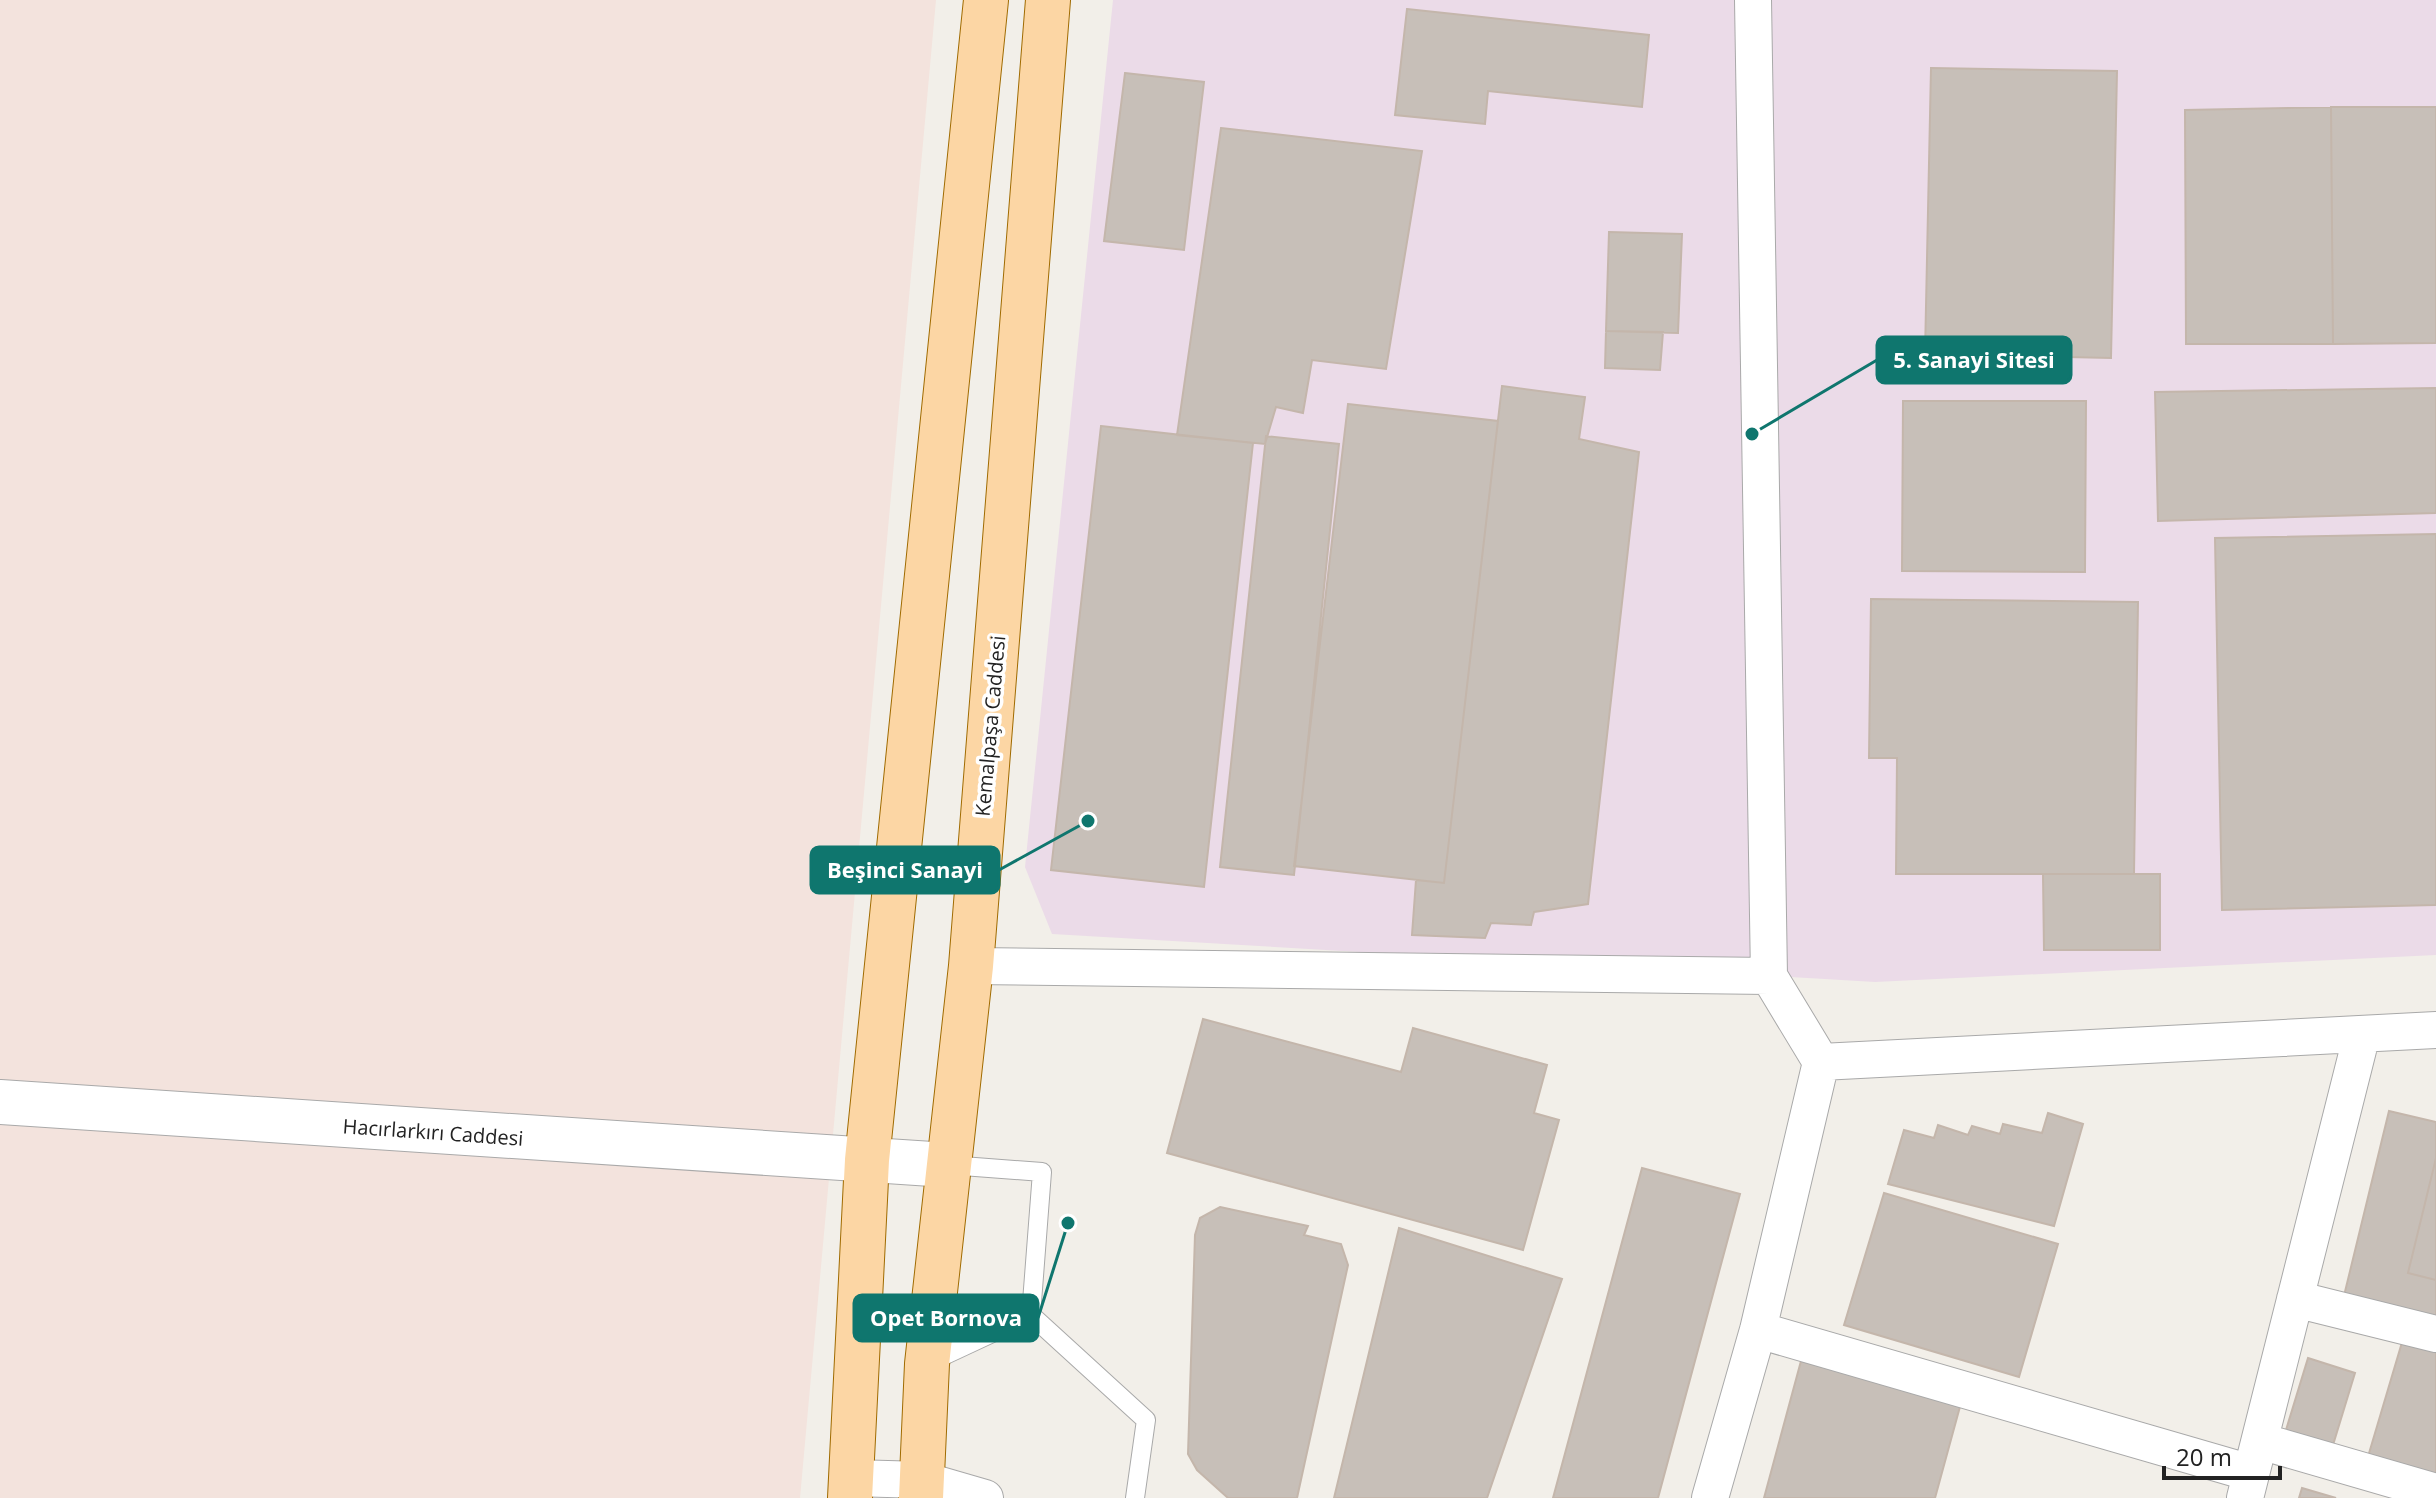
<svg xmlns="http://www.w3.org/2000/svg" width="2436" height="1498" viewBox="0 0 2436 1498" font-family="'Open Sans',sans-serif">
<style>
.industrial{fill:#ebdbe8}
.military{fill:#f3e3dd}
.building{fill:#c7bfb8;stroke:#c4b6ab;stroke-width:2}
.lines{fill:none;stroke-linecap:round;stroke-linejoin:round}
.service-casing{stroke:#a9a9a9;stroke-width:20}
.minor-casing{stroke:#a9a9a9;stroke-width:38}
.tertiary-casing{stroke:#a9a9a9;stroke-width:46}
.primary-casing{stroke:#a06b00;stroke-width:46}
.service{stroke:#fff;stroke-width:18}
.minor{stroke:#fff;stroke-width:36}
.tertiary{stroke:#fff;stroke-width:44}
.primary{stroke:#fcd6a4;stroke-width:44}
.labels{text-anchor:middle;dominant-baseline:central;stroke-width:7;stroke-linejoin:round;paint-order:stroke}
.street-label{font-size:20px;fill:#222;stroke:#fff}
.leader{fill:none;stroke:#0f766e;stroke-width:3}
.callout-dot{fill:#0f766e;stroke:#fff;stroke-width:3}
.callout{fill:#0f766e;stroke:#0f766e;stroke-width:3}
.callout-label{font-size:22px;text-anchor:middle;font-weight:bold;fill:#fff}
</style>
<rect width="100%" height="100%" fill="#f2efe9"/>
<path class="industrial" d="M1113,0H2436V955L1875,982L1052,934L1025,867Z"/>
<path class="military" d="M0,0H936L800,1498H0Z"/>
<path class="building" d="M1407,9L1649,35L1642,107L1488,91L1485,124L1395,115Z
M1931,68L2117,71L2111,358L1925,354Z
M1125,73L1204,82L1184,250L1104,241Z
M2331,107L2333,344H2186L2185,110Z
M2331,107H2436V343L2333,344Z
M1221,128L1422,151L1386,369L1312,360L1303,413L1276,407L1265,444L1177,435Z
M1609,232L1682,234L1678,333L1606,331Z
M1606,331L1663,332L1660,370L1605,368Z
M1502,386L1585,397L1579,439L1639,452L1588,904L1534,912L1531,925L1491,923L1485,938L1412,935L1416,880L1444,883Z
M2436,388V513L2158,521L2155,392Z
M1903,401H2086L2085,572L1902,571Z
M1348,404L1498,421L1444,883L1294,866Z
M1101,426L1253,443L1204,887L1051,870Z
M1266,436L1339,444L1294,875L1220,867Z
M2436,534V905L2222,910L2215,538Z
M1871,599L2138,602L2134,874H1896L1897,758H1869Z
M2043,874H2160V950H2044Z
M1203,1019L1401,1072L1413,1028L1547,1065L1534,1113L1559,1120L1523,1250L1167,1153Z
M2389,1111L2436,1122V1158L2408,1273L2436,1280V1326L2342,1304Z
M2048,1113L2083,1124L2054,1226L1888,1184L1904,1130L1934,1138L1938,1125L1968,1135L1972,1126L2000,1134L2003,1124L2042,1133Z
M2436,1158V1280L2408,1273Z
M1642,1168L1740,1194L1658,1498H1553Z
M1884,1193L2058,1244L2019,1377L1844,1325Z
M1220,1207L1308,1226L1304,1235L1341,1244L1348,1265L1297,1498H1228L1197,1470L1188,1454L1195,1235L1200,1218Z
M1399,1228L1562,1279L1487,1498H1334Z
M2403,1339L2436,1349V1481L2367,1460Z
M2308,1358L2355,1373L2333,1445L2286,1430Z
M1801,1361L1961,1403L1935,1498H1764Z
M2302,1488L2336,1498H2299Z"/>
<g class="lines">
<defs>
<path id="service" d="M949,1165L1042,1172L1031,1315
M1031,1315L1146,1420L1135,1498
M928,1363L1031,1315"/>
<path id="minor" d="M1753,0L1769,976L1821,1062L2436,1030
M971,966L1769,976
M2295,1299L2436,1334
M1758,1330L2251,1473
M2260,1441L2436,1492
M852,1478L923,1480L985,1498
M1710,1498L1758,1330L1821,1062
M2245,1498L2362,1034"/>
<path id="tertiary" d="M0,1102L947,1165"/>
<path id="primary" d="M850,1498L867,1160L986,0
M921,1498L927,1364L971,966L1048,0"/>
</defs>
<use href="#service" class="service-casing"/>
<use href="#minor" class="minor-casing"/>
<use href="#tertiary" class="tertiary-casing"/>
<use href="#primary" class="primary-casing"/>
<use href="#service" class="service"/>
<use href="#minor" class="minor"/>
<use href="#tertiary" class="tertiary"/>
<use href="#primary" class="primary"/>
</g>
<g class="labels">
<g class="street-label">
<text transform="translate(990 726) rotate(-85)">Kemalpaşa Caddesi</text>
<text transform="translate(433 1132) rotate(4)">Hacırlarkırı Caddesi</text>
</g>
</g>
<path class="leader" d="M1752 434L1877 360M1088 821L999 870M1068 1223L1038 1318"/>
<g class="callout-dot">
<circle cx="1752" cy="434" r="8"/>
<circle cx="1088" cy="821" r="8"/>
<circle cx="1068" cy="1223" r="8"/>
</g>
<g class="callout">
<rect x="1877" y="337" width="194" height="46" rx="8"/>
<rect x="811" y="847" width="188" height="46" rx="8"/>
<rect x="854" y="1295" width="184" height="46" rx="8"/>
</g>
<g class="callout-label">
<text x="1974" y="368">5. Sanayi Sitesi</text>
<text x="905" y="878">Beşinci Sanayi</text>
<text x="946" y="1326">Opet Bornova</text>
</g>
<path d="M2164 1466v12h116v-12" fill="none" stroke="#222222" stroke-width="4"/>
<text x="2176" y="1466" font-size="24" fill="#222222" stroke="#ffffff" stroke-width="6" paint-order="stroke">20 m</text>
</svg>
